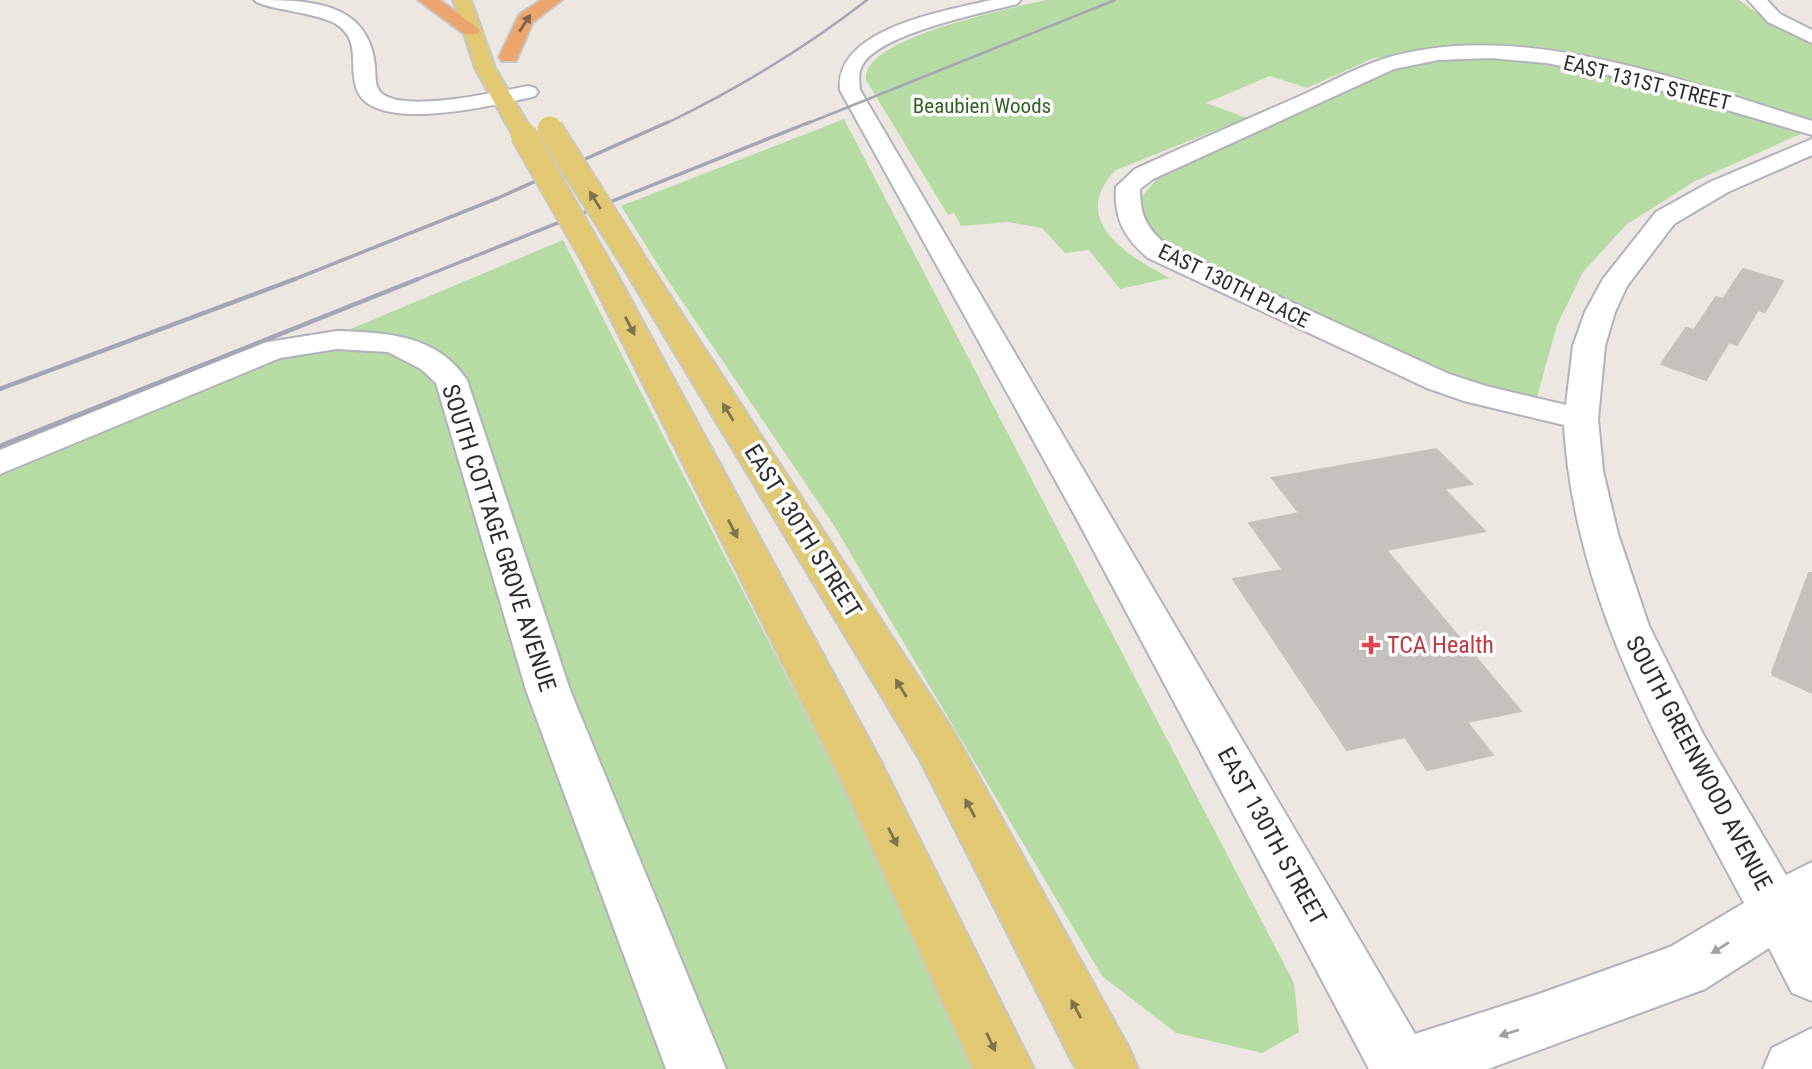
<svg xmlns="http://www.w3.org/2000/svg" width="1812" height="1069" viewBox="0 0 1812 1069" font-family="'Roboto Condensed',sans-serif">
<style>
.green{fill:#b6dca4}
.building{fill:#c5c1bd;stroke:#c8c3ba;stroke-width:2}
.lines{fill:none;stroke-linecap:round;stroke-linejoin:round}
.minor-casing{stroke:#b1b2bb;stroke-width:4}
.major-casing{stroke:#c8c8c8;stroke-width:4}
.highway-casing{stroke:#c8c8c8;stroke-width:4}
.minor{fill:#fff;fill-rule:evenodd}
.major{fill:#e1c872;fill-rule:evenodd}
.highway{fill:#eba56d;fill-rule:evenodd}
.rail-far2{stroke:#a4a6b4;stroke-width:2.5}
.rail-far1{stroke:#a4a6b4;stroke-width:3.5}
.rail{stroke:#a4a6b4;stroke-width:4.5}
.major-bridge-casing{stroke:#c8c8c8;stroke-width:28;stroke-linecap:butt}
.major-bridge{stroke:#e1c872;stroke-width:25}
.oneway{fill:#82634a}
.oneway2{fill:#7e734c}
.oneway3{fill:#a0a0a0}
.health-dot{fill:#e0444e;stroke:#fff;stroke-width:2.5}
.labels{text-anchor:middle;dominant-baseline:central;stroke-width:7;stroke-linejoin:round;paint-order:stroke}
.far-street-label{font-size:21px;fill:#2d2d2d;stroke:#fff}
.far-park-label{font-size:21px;fill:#306224;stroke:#fff}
.street-label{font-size:24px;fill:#2d2d2d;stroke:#fff}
.health-label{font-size:24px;fill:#be3a42;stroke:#fff;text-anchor:start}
</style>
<rect width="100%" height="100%" fill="#ece8e1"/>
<path class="green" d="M1045,0H1739L1782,31L1812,42V124L1559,56L1429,50L1374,58L1307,88L1270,76L1206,103L1247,118L1116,170C1067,220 1129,257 1170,278L1120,289L1089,250L1065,253L1042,228L1008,222L961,226L954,213L948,215L866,80C861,37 1011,9 1045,0Z
M1476,57L1526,59L1631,79L1805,132L1695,181L1626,225L1583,272L1557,325L1537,397L1465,380L1423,364L1175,253L1146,227L1140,199L1160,175L1400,66L1431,59Z
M844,119L1294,983L1299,1032L1262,1053L1176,1033L1102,976L833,524L665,276L621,206Z
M563,240L933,962L982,1069H0V476Z"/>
<path class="building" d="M1743,269L1783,281L1765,312L1758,310L1737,345L1729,342L1706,380L1661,364L1686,328L1694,330L1716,297L1723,299Z
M1436,449L1472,484L1444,489L1485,531L1386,550L1521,711L1467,722L1493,755L1427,770L1405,737L1347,750L1233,579L1283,570L1249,523L1299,513L1272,478Z
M1809,573H1812V693L1773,675L1772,672Z"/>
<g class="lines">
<defs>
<path id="minor" d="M254,0C306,0 369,0 375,66C376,77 374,89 384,95C411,112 496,92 528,86L535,88L538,92L535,96L528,98C494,105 369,136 356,87C349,63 361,40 336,24C317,12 262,9 254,0Z
M991,0H1020L1017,4C982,13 882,33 863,64C858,71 859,81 860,90L1415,1034L1536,995L1670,947L1744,903C1664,752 1574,599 1564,425L1464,401L1427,388L1148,258C1124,237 1114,219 1116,187L1135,169C1190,144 1245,120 1300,96C1327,84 1355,68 1383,59C1519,17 1682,81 1812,121V135L1601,73L1546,63L1491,58L1438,60L1394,69L1153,179L1140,189C1140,216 1147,229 1168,246L1449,374L1486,386L1566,405L1573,346L1585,312L1603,279L1656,212L1710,182L1812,139V155L1728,192L1674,224L1627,286L1615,312L1605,346L1598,419L1603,471L1618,534L1649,626L1703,734L1786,875L1812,862V1001L1792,993L1769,948L1705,989L1488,1069H1369L1079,523L840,90C834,28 946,11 991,0Z
M1748,0H1767L1780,14L1812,30V43L1768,22Z
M337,331C387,333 436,334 467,380L570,690L726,1069H666L526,690L436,383L421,369L388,352L337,349L280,358L0,474V450L262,343Z
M1812,1028V1069H1763L1772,1048Z"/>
<path id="major" d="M453,0H471L495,68L534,134L531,139H515L512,134L475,68Z
M631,249L641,251L645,257L954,732L1129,1048L1138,1069H1076L920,760L617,257L621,251Z
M598,257L608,259L612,265L880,760L1034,1069H973L842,782L584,265L588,259Z"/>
<path id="highway" d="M418,0H440L480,30L478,34H464Z
M541,0H562L533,22L516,61H502L499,57L519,15Z"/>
</defs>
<use href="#minor" class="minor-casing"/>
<use href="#major" class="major-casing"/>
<use href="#highway" class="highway-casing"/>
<use href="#minor" class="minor"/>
<use href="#major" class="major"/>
<use href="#highway" class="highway"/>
<path class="rail-far2" d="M665,124C737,89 804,49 867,0
M806,124L1115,0"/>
<path class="rail-far1" d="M290,281L498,198L668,122
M413,281L810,122"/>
<path class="rail" d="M0,389L295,279
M0,446L418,279"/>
<defs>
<path id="major-bridge" d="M550,129L631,257
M523,134L598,265"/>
</defs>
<use href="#major-bridge" class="major-bridge-casing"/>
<use href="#major-bridge" class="major-bridge"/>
</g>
<defs><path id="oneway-solid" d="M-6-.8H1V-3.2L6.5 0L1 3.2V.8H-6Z" transform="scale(1.75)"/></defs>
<use class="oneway" href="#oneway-solid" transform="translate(525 23) rotate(-57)"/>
<g class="oneway2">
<use href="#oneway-solid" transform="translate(595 200) rotate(-122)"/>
<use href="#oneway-solid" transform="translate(630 326) rotate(63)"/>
<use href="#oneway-solid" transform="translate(728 412) rotate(-122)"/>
<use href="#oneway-solid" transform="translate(733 529) rotate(63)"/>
<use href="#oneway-solid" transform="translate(901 688) rotate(-122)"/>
<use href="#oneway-solid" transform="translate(970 808) rotate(-118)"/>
<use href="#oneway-solid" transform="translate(893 837) rotate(64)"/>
<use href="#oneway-solid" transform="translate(1076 1009) rotate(-118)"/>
<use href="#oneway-solid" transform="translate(991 1042) rotate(64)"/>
</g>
<g class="oneway3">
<use href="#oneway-solid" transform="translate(1720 948) rotate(148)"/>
<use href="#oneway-solid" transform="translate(1509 1033) rotate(162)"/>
</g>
<path class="health-dot" d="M1367.5 634.5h7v7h7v7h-7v7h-7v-7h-7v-7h7z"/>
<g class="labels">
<g class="far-street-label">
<text transform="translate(1647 83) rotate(14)">EAST 131ST STREET</text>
<text transform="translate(1234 286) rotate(26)">EAST 130TH PLACE</text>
</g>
<g class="far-park-label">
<text x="982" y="106">Beaubien Woods</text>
</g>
<g class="street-label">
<text transform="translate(803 531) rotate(58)">EAST 130TH STREET</text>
<text transform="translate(499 538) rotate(72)">SOUTH COTTAGE GROVE AVENUE</text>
<text transform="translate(1699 763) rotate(62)">SOUTH GREENWOOD AVENUE</text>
<text transform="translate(1272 836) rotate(61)">EAST 130TH STREET</text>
</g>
<g class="health-label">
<text x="1387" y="645">TCA Health</text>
</g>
</g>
</svg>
